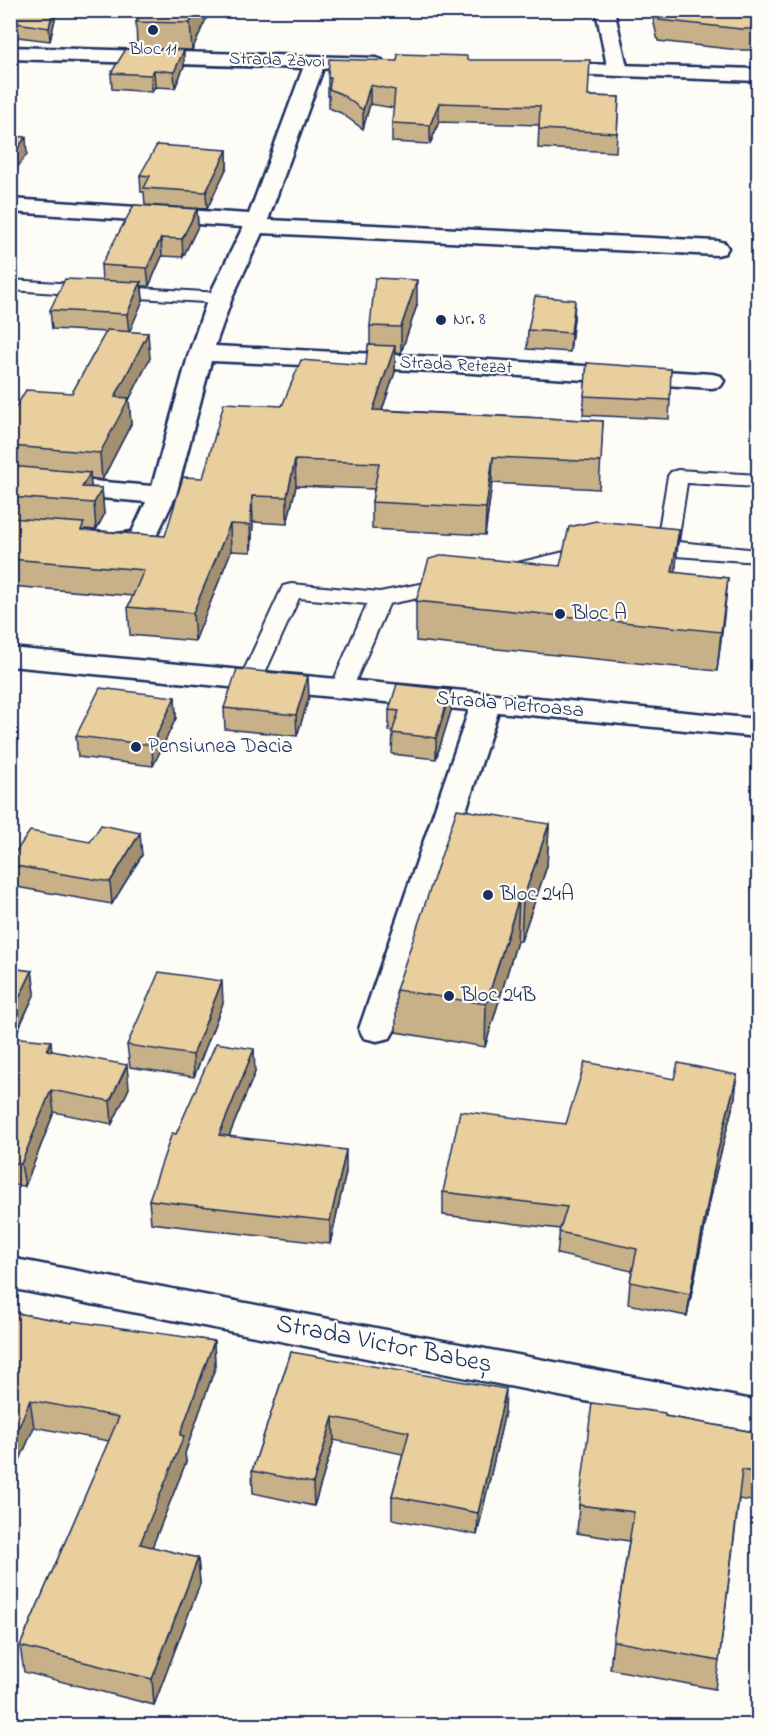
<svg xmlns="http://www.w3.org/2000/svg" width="769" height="1736" viewBox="0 0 769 1736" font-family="'Indie Flower',sans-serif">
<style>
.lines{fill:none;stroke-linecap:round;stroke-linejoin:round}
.lane-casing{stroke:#1b2f5e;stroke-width:4}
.street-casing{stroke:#1b2f5e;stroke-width:5}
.secondary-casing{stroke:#1b2f5e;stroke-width:5}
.lane{fill:#fdfcf7;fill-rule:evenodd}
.street{fill:#fdfcf7;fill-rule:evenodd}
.secondary{fill:#fdfcf7;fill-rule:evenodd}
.wall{fill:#c8b188;stroke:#1b2f5e;stroke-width:1.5}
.shaded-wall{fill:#a3906f;stroke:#1b2f5e;stroke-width:1.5}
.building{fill:#e9ce9e;stroke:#1b2f5e;stroke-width:1.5}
.poi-dot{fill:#1b2f5e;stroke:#fdfcf7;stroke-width:2}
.labels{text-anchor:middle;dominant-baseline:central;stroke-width:4.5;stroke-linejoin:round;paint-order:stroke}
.far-poi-label{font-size:18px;fill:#1b2f5e;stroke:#fdfcf7}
.far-street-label{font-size:18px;fill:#1b2f5e;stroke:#fdfcf7}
.poi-label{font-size:21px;fill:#1b2f5e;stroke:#fdfcf7;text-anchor:start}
.street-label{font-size:21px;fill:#1b2f5e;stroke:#fdfcf7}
.near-street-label{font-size:26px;fill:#1b2f5e;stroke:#fdfcf7}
</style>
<rect width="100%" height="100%" fill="#fdfcf7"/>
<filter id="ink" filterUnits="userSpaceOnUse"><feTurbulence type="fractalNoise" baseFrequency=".0167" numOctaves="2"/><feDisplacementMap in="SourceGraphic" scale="12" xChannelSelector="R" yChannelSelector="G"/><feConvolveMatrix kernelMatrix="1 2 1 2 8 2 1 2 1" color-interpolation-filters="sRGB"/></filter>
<g filter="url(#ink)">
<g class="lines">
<defs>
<path id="lane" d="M10,280L220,293L226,294L229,298L226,302L220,303L10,290Z
M678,470L758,475V487L687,483L678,542L758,550V562L634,553L631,548L634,543L657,541L668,476L671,472Z
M594,545L602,546L605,551L602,556L504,579L496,578L493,573L496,568Z
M454,577L462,579L465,584L462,589L389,604L350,694L342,696L334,694L330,689L367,604L299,598L259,686L251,688L243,686L239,681L283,586L291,584L380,592Z"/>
<path id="street" d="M596,10H614L628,71L625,75H611L608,71Z
M315,57L322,59L325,63L268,220L717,241L725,243L728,248L725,253L717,255L262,233L232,298L215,346L456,358L712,374L721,376L724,381L721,386L712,388L456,372L211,361L176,495L153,543L132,549L117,550L10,542V526L117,534L132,532L146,502L10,490V474L152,486L189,353L208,298L243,227L10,212V199L249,214L305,63L308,59Z
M10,648L758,719V737L498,712L395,1029L390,1038L377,1041L364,1038L359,1029L469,710L10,666Z
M10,1258L758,1401V1435L10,1288Z"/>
<path id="secondary" d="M10,47L375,58L382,60L385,64L382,68L375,70L10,59Z
M546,63L758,69V81L539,73L536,69L539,65Z"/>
</defs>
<use href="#lane" class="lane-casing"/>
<use href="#street" class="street-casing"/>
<use href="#secondary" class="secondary-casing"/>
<use href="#lane" class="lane"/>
<use href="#street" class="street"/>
<use href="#secondary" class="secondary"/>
</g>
<path class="wall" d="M10,10H57L50,41L10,36Z
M143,10H210L192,50L137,48L136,22Z
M651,10H759V50H739L658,41Z
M467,60L588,96L619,97L616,152L538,148L539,125L439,122L430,144L392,142V123L394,108L370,104L363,129L341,113L329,108V96H328V78L397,61Z
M184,66L175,88L155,87L152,92L112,89L111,73Z
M227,150V167L207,209L145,205L144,192H141L140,175Z
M197,209L198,226L183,257L162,256L149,286H142L143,300L129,332L150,358L129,400L131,424L102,480L90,478L91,487L102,488L104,515L96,530L85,529V530L165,536L203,478L282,406L366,365L370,345V326L417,305L401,353H395V372L382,410L603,421L599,489L492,483L485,535L372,529V502L374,489L296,486L287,524L253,522L251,552L231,551L195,641L130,635L128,607L133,596L10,586V417L72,393L106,332L52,329L50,310L102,281L101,265Z
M574,318L570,352L527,349L528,330Z
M587,363L670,400L669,419L583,415Z
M679,529L675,573L728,578L717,671L416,641V601L560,566Z
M175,697L176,718L153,766L78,757L76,736Z
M309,697L297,736L225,729L224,708Z
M389,710L451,711L436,759L392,754L393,731H389Z
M549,824L547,866L521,941H517L485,1047L396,1032V990Z
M142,855L112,904L11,886L10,860Z
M10,968L32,971L35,993L15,1037L52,1051L129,1088L112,1124L54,1112L25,1186L10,1185Z
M223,1003L194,1077L130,1067L127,1045Z
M255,1072L229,1136L346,1172L330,1244L151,1223L149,1200L176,1134Z
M737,1075L735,1097L715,1176L687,1316L628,1304L630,1282L632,1271L557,1254L560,1229L443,1215V1192L566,1124L674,1079Z
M10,1312L72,1323L214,1341L215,1368L185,1453L186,1462L152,1547L198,1558L200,1584L154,1705L24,1672L20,1646L109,1441L34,1427L19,1462L10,1461Z
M291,1352L505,1412L477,1535L392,1519V1496L403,1454L334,1440L314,1506L253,1493L252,1471Z
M665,1416L759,1433V1502L739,1499L719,1661L715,1689L610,1669L613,1641L629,1541L577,1533L579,1505Z"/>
<path class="shaded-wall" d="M53,10H57L50,41L49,28Z
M196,10H210L192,50L190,23Z
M184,50V66L175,88L174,72Z
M154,70L155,87L152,92L151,75Z
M370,85V104L363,129V110Z
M439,103V122L430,144V125Z
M26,137L27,154L10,178V158Z
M227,150V167L207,209L206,192Z
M197,209L198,226L183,257L182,239Z
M161,238L162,256L149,286L147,268Z
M417,280V305L401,353V327Z
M141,282L143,300L129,333L127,314Z
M575,300L574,318L570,352L571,333Z
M148,333L150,358L129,400L131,424L102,480L100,453L115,397Z
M395,346V372L373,436V410Z
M493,457L492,483L485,535L486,508Z
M295,460L296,486L287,524V497Z
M90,473L92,499L82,487Z
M102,488L104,515L96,530L94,503Z
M252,496L253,522L251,552L250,525Z
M230,524L231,551L195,641L193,613Z
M679,529L676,568L669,612L672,572Z
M728,578L724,617L717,671L721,632Z
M308,676L309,697L297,736L296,715Z
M451,690V711L436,759V738Z
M175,697L176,718L153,766L152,745Z
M549,824L547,866L521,941L523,899Z
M140,833L142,855L112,904L110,882Z
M519,898L517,941L485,1047L486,1004Z
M32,971L35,993L10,1046V1017Z
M222,981L223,1003L194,1077L193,1055Z
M51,1041L53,1064L47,1050Z
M254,1049L255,1072L220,1158L219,1135Z
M127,1065L129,1088L112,1124L110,1101Z
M737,1075L735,1097L715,1176L687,1316L690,1294L717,1154Z
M51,1090L54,1112L25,1186L21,1164Z
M346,1150V1172L330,1244V1221Z
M214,1341L215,1368L185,1453L186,1462L143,1570L140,1544Z
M506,1389L505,1412L477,1535L478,1513Z
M30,1400L34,1427L19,1462L15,1436Z
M333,1417L334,1440L314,1506L313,1483Z
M198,1558L200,1584L154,1705L152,1679Z"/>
<path class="building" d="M10,10H53L49,28L10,22Z
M143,10H196L190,23L136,22Z
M657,10H759V29H741L659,20Z
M126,49L184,50L174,72L154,70L151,75L111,73Z
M398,54L467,56V60H590L588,96L619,97L617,133L539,129L540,106L439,103L430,125L392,123L395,90L370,85L363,110L341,94L329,89L331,78H328L329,59L397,61Z
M10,136L26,137L10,158Z
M157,145L227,150L206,192L144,188L150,176L140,175Z
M134,205L197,209L182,239L161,238L147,268L101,265Z
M375,278L417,280L401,327L370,326Z
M65,279L141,282L127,314L50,310Z
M535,296L575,300L571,333L528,330Z
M107,330L148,333L115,397L129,398L100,453L10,446V417L26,390L72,393Z
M368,345L395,346L373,410L603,421L601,462L493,457L486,508L372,502L379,463L295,460L287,497L252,496L250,525L230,524L193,613L128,607L144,570L10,559V518L84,523L81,530L165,536L183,477L203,478L224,403L282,406L301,360L366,365Z
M587,363L671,369L670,400L584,396Z
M10,466L90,473L82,487L102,488L94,503L10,497Z
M596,521L679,529L672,572L728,578L721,632L416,601L429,559L444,555L560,566L569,527Z
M237,669L308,676L296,715L224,708Z
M397,684L451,690L436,738L392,733L399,711L389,710Z
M100,688L175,697L152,745L76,736Z
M457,809L549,824L523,899L519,898L486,1004L396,990Z
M101,825L140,833L110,882L10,865V860L30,831L90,842Z
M10,968L32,971L10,1017Z
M159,972L222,981L193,1055L127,1045Z
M10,1037L51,1041L47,1050L127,1065L110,1101L51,1090L21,1164L10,1162Z
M216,1043L254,1049L219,1135L346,1150L330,1221L149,1200L172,1133L176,1134Z
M585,1062L674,1079L678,1063L737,1075L717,1154L690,1294L630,1282L637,1249L559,1232L567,1207L443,1192L460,1111L566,1124Z
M10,1312L72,1323L73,1321L214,1341L180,1435L184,1436L140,1544L198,1558L152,1679L20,1646L119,1417L30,1400L15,1436L10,1435Z
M291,1352L506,1389L478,1513L392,1496L409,1432L333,1417L313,1483L252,1471Z
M592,1403L665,1413V1416L759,1433V1473L742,1470L719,1661L613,1641L634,1512L579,1505Z"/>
</g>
<g class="poi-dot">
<circle cx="153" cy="30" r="6"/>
<circle cx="441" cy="320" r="6"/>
<circle cx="560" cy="614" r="6"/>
<circle cx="136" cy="747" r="6"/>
<circle cx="488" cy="895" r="6"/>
<circle cx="449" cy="996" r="6"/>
</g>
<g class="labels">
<g class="far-poi-label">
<text x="153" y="50">Bloc 11</text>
<text x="453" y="320" text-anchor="start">Nr. 8</text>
</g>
<g class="far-street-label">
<text transform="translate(277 61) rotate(2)">Strada Zăvoi</text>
<text transform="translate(456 366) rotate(3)">Strada Retezat</text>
</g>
<g class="poi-label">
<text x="572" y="614">Bloc A</text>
<text x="148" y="747">Pensiunea Dacia</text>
<text x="500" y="895">Bloc 24A</text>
<text x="461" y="996">Bloc 24B</text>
</g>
<g class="street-label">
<text transform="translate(510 705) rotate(5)">Strada Pietroasa</text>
</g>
<g class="near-street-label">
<text transform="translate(384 1345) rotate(11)">Strada Victor Babeș</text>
</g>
</g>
<rect width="769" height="1736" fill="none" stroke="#fdfcf7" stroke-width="36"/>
<rect x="18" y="18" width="733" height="1700" fill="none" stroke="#1b2f5e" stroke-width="2" filter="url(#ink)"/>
</svg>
